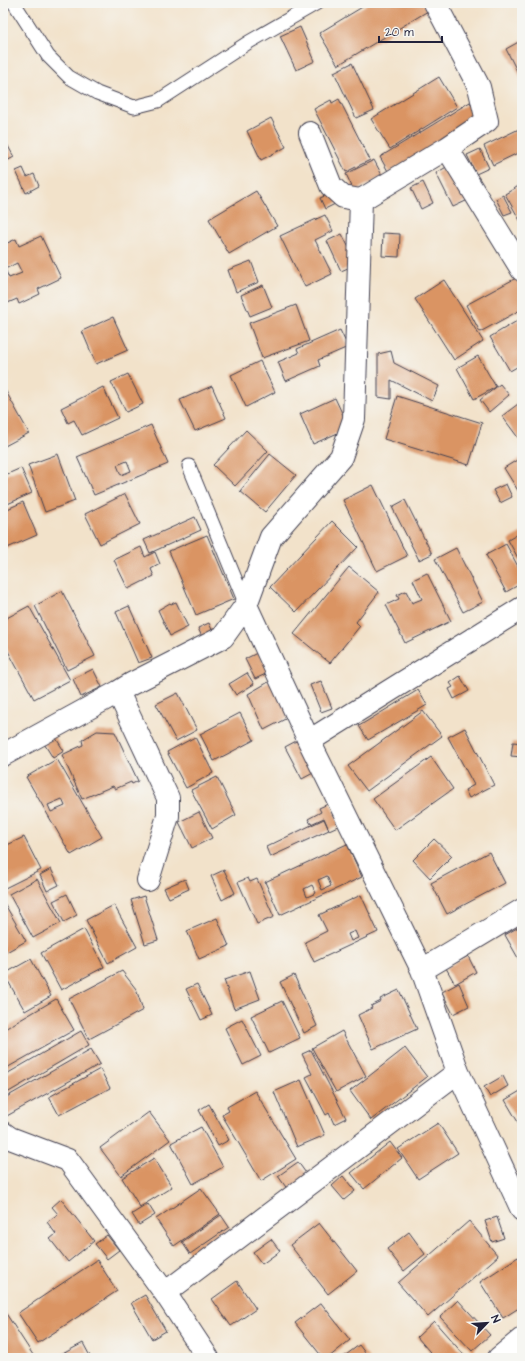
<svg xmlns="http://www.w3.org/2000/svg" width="525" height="1361" viewBox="0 0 525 1361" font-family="'Architects Daughter',sans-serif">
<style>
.building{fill:#da9463;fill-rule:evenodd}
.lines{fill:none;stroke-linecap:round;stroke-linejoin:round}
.lane-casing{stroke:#413f50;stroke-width:15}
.street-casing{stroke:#413f50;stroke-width:24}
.lane{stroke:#fff;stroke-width:13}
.street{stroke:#fff;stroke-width:22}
</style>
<rect width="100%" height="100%" fill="#f6f6f2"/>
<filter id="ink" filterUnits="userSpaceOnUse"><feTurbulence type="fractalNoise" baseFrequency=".025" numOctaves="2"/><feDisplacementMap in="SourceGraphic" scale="8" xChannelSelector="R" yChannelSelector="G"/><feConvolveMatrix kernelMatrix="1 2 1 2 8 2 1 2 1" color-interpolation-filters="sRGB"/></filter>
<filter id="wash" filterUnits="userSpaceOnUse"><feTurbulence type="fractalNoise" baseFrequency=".012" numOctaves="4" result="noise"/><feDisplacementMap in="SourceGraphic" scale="16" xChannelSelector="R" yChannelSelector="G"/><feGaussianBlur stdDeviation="0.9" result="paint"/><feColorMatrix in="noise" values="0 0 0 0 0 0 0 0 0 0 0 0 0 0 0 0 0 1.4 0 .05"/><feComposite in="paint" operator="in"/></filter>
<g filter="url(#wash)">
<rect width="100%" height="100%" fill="#f2e2ca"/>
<g id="blocks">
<path class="building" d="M369,3H423L428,11L338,65L319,33Z
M300,27L315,61L296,70L280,36Z
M522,40V81L506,49Z
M352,63L374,110L356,118L334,72Z
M439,77L457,107L390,149L371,119Z
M339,99L370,160L346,172L314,109L331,100L332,103Z
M470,102L480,118L389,173L380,157Z
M271,118L286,147L261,160L247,131Z
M521,128L522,151L493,165L484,146Z
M3,137L14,157L3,163Z
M480,149L489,168L476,174L467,155Z
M374,160L383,177L354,191L346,174Z
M450,165L468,200L453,207L436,173Z
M23,168L27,177L34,174L39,186L26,193L16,171Z
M423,182L433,203L421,209L411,188Z
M522,184V224L505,194Z
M256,191L277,226L229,254L209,219Z
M334,192L339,202L325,209L320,198Z
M503,195L512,212L504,215L496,199Z
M325,215L333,231L315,240L332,274L305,287L280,236Z
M383,233L400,234L399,257L382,256Z
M342,234L357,264L341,271L327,241Z
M41,236L61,278L38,289L40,294L19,304L17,299L3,305V245L16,239L19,246ZM17,263L22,273L9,278L5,269Z
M251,261L259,282L236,292L228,270Z
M516,278L522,288V309L480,332L466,305Z
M444,280L483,341L454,360L415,299Z
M263,285L272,307L250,316L241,295Z
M296,305L309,341L262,358L249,323Z
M113,317L128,350L96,364L82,331Z
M522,318V364L510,371L490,337Z
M340,330L348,347L318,360L320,366L286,381L278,362L299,353L297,349Z
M391,351L394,363L439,386L432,401L391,380V399L378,397V354Z
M478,356L496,387L474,399L457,368Z
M260,361L275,392L246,407L231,375Z
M128,374L143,404L126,412L111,382Z
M500,384L509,395L489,412L480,400Z
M3,386L29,433L3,447Z
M212,386L226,418L195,431L180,400Z
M103,387L118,418L82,435L74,420L68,423L61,408Z
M397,396L482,423L469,465L384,439Z
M335,398L349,428L313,444L300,414Z
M522,401V443L502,416Z
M151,425L168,464L94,495L77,457ZM127,461L131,471L121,475L117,465Z
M246,430L268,451L235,486L213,465Z
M58,454L75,501L45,512L28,465Z
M270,454L296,475L265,512L240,491Z
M522,457V497L504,468Z
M21,468L32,493L3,506V476Z
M506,484L512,497L500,503L493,490Z
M373,485L407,556L377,571L343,500Z
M125,494L140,524L100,544L85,514Z
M405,500L432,554L419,560L392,507Z
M23,502L37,535L5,549L3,544V511Z
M195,517L201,530L150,553L144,540Z
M332,521L358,547L296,612L270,587Z
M522,532V565L508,540Z
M207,535L234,599L196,615L169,551Z
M506,544L522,574V583L506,592L486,555Z
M141,547L145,557L155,552L160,564L151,569L154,576L128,589L114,560Z
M456,548L483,602L463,612L435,559Z
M349,567L379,592L356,622L360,626L330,663L294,634Z
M427,573L451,621L405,643L386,605L399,599L397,595L406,591L412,603L422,599L413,580Z
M62,591L95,656L67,670L35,606Z
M176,602L188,627L170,636L158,610L170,603L171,604Z
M29,606L70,680L34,699L3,642V620Z
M129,606L152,658L138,663L116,612Z
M209,623L213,632L202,637L198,628Z
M259,652L270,672L255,679L245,659Z
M93,669L102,687L81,697L73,679Z
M247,673L254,684L236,695L229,684Z
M460,676L469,691L454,699L449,689L453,687L450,683Z
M272,680L291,716L264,730L248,694Z
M321,681L332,708L321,712L310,685Z
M418,690L427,705L368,740L359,726Z
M178,693L197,730L176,741L156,704Z
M423,711L442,736L367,791L348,766Z
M240,713L254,740L214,761L200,734Z
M465,728L494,785L469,798L465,790L474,785L448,737Z
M97,731L115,732L138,781L132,784L131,782L115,789L113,786L82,799L62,755L83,745L82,740Z
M54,735L64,751L53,758L43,742Z
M195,737L213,773L186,788L167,752Z
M298,740L315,772L302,779L285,747Z
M513,742L522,743V757L511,756Z
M431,757L453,789L395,830L373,799Z
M57,759L102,837L71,855L26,777ZM62,799L65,806L51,812L48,805Z
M217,777L236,815L212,829L191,790Z
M330,803L340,825L329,830L324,818L311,824L308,819L321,812L319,808Z
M199,812L212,838L192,848L179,822Z
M324,819L329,830L270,857L266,847Z
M24,837L41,870L3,889V847Z
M434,839L452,856L430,878L413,860Z
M347,844L362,877L280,915L265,882ZM327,876L331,886L322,890L318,880ZM312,885L316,893L307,897L304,889Z
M489,852L505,883L447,914L431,883Z
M51,869L59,885L47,891L40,875Z
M224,870L235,893L222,900L211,876Z
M248,878L250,882L257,879L274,917L257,924L238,882Z
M37,879L61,923L33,938L9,894Z
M185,879L189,889L169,898L164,888Z
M67,894L77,915L64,922L53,901Z
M361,895L378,932L314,962L305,942L327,931L319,915ZM355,931L358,938L351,941L348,934Z
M144,896L158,940L145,944L131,900Z
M3,901L26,941L3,954Z
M114,905L137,947L108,963L86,920Z
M217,918L229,946L199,959L187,931Z
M522,925V965L505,935Z
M84,929L104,967L61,990L41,953Z
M468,956L476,972L455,984L446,968Z
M31,959L51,996L25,1011L4,974Z
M122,971L136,989L143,1010L89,1039L69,999Z
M250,971L260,999L234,1009L224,980Z
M294,975L317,1026L304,1033L280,982Z
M459,983L469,1006L453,1014L442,992Z
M197,984L212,1015L201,1020L186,989Z
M399,990L417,1029L373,1049L358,1015L372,1008L371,1006L381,1001L380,999Z
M56,999L74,1030L3,1070V1030Z
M282,1001L300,1038L269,1053L251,1016Z
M242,1019L261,1056L243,1065L225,1028Z
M81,1031L89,1045L7,1093L3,1085V1076Z
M342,1031L366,1076L336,1092L312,1048Z
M405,1048L427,1077L371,1120L350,1091Z
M91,1049L100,1064L5,1117L3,1113V1099Z
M311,1050L346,1118L334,1124L329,1113L326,1115L306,1077L312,1074L302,1054Z
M100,1069L110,1088L59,1115L49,1097Z
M503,1076L508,1086L490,1097L484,1087Z
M301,1080L325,1135L297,1147L274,1092Z
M522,1090V1129L505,1100Z
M255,1091L296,1159L261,1181L222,1115L229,1111L227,1107Z
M209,1104L229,1140L218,1146L199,1110Z
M149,1112L170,1140L121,1176L100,1148Z
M438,1123L458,1153L418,1179L398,1149Z
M201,1127L223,1167L193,1184L171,1143Z
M390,1142L402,1158L364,1189L351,1173Z
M154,1158L172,1187L140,1207L122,1178Z
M298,1162L308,1176L288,1190L278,1176Z
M343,1176L355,1191L344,1200L332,1186Z
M201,1188L220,1214L174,1246L156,1219Z
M61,1199L94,1241L68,1262L50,1239L56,1234L47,1222L58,1214L52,1207Z
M148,1204L155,1215L139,1225L132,1214Z
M221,1215L229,1227L190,1254L182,1242Z
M497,1217L504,1238L492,1242L485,1221Z
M469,1221L498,1256L428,1317L398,1283Z
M319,1223L357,1271L328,1294L290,1245Z
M409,1232L425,1254L404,1271L387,1249Z
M107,1235L119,1250L107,1259L95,1244Z
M271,1239L280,1251L262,1264L253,1252Z
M518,1257L522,1263V1306L503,1318L480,1282Z
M97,1260L117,1291L38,1343L18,1313Z
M237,1281L256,1309L231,1326L212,1299Z
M145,1295L166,1331L152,1339L131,1303Z
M458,1300L490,1335L472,1351L440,1317Z
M321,1303L350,1340L328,1358H323L295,1323Z
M3,1309L35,1358H3Z
M434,1321L464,1355L461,1358H435L417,1337Z
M83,1343L91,1358H55Z
M359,1345L369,1358H342Z"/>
</g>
</g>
<g filter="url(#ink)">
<use href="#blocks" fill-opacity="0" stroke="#413f50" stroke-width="1"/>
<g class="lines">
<defs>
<path id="lane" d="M14,3L48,56L69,77L97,93L134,107L158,101L249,42L317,3
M189,466L246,605"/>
<path id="street" d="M310,133L331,186L343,197L361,200L447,148L487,121L479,87L435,3
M447,148L522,270
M246,605L309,741L422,970L458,1072L522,1210
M118,692L168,798V816L148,880
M309,741L522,608
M3,755L118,692L131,684L223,637L246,605L271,537L341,457L354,419L361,200
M422,970L522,910
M3,1133L10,1138L68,1160L165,1293L208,1358
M165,1293L458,1072
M499,1358L522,1339"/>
</defs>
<use href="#lane" class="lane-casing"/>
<use href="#street" class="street-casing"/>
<use href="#lane" class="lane"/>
<use href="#street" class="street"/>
</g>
</g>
<rect width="525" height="1361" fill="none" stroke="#f6f6f2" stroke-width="16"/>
<g transform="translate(487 1323) rotate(65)" stroke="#f6f6f2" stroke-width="3" paint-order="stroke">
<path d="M0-3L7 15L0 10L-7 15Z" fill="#22223b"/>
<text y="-6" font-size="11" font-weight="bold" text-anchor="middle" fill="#22223b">N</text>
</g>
<path d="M379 36v6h63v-6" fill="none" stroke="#22223b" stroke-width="2"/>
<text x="385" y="36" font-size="12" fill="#22223b" stroke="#f6f6f2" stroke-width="3" paint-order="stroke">20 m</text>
</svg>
